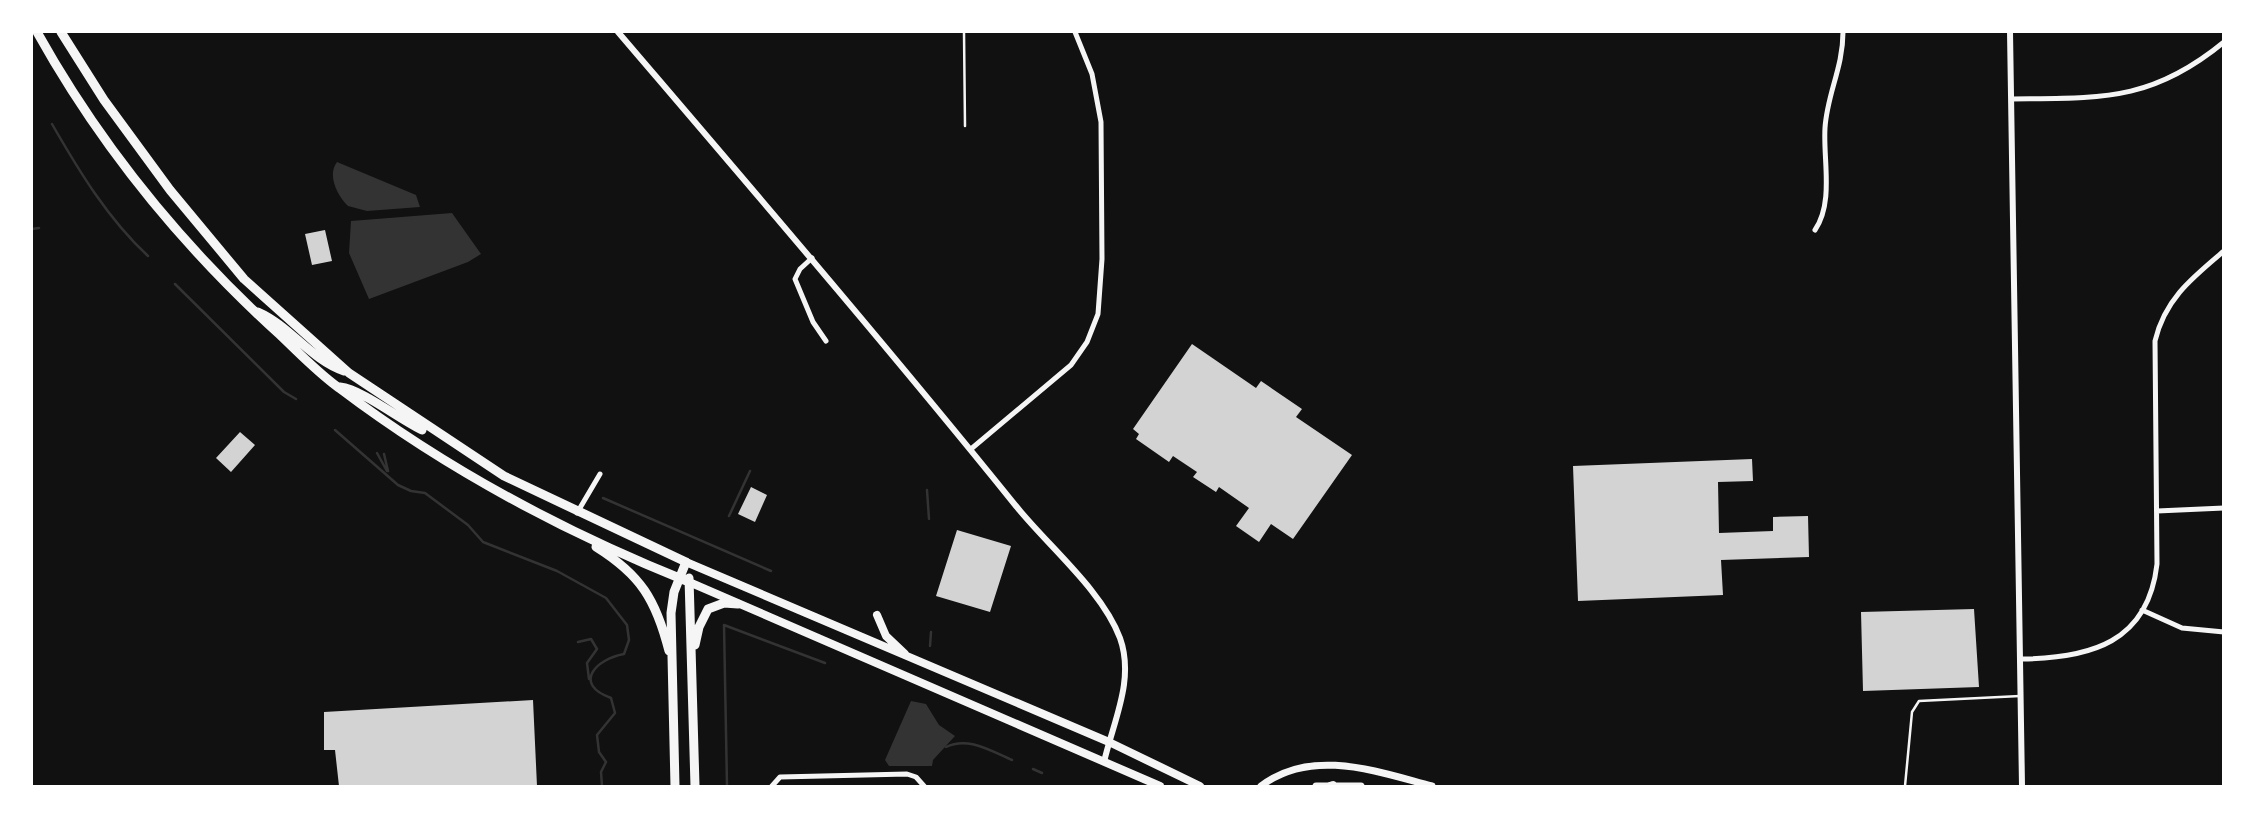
<svg xmlns="http://www.w3.org/2000/svg" width="2255" height="818" viewBox="0 0 2255 818" font-family="'PT Sans Narrow',sans-serif">
<style>
.water{fill:#333}
.lines{fill:none;stroke-linecap:round;stroke-linejoin:round}
.stream{stroke:#333;stroke-width:2.5}
.building{fill:#d3d3d3}
.service{stroke:#f5f5f5;stroke-width:2.5}
.minor{stroke:#f5f5f5;stroke-width:5}
.tertiary{stroke:#f5f5f5;stroke-width:6}
.secondary{stroke:#f5f5f5;stroke-width:7}
.primary{stroke:#f5f5f5;stroke-width:8}
.trunk{stroke:#f5f5f5;stroke-width:9}
</style>
<rect width="100%" height="100%" fill="#111"/>
<path class="water" d="M337,162L416,195L420,207L367,211L348,206C337,195 327,175 337,162Z
M452,213L481,254L468,262L369,299L349,253L351,221Z
M911,701L926,704L939,725L955,736L933,760L932,766H889L885,760Z"/>
<g class="lines">
<path class="stream" d="M52,124C79,171 108,219 148,256
M32,229L39,228
M175,284L284,392L296,399
M335,430L398,485L411,491L425,493L468,525L483,542L557,571L606,598L627,625L629,640L624,654C596,659 572,684 611,698L615,713L597,735L599,752L606,762L601,772L602,786
M377,453L387,471
M384,454L388,471
M927,490L929,519
M603,498L771,571
M729,516L750,471
M578,642L591,639L597,649L587,663L589,679
M930,646L931,632
M946,747C968,736 991,751 1012,760
M1033,769L1042,773
M727,786L724,625L825,663"/>
</g>
<path class="building" d="M325,230L332,261L312,265L305,234Z
M1192,344L1256,388L1261,381L1302,409L1296,417L1352,455L1293,539L1271,524L1259,542L1236,526L1249,508L1219,487L1216,492L1193,477L1197,472L1173,456L1169,462L1136,439L1139,434L1133,429Z
M240,432L255,445L231,472L216,458Z
M1752,459L1753,481L1718,482L1719,533L1773,531V517L1808,516L1809,557L1721,560L1723,595L1578,601L1573,466Z
M751,487L767,495L755,522L738,514Z
M957,530L1011,546L990,612L936,596Z
M1974,609L1979,687L1863,691L1861,612Z
M533,700L537,786H339L335,750H324V712Z"/>
<g class="lines">
<path class="service" d="M964,32L965,126
M1905,786L1912,712L1919,701L2020,696"/>
<path class="minor" d="M2012,99C2101,98 2151,102 2224,42
M1815,230C1834,202 1823,160 1825,128C1827,94 1843,68 1843,32
M812,258L800,269L795,279L813,322L826,341
M971,449L1071,365L1087,342L1098,314L1102,259L1101,122L1092,74L1075,32
M2157,511L2224,508
M577,513L600,474
M2142,610L2182,628L2224,632
M2022,659C2090,658 2148,643 2157,564L2155,341C2165,299 2192,278 2224,251
M772,786L780,777L907,774L916,777L924,786"/>
<path class="tertiary" d="M618,32C752,189 886,345 1016,506C1048,546 1102,590 1120,638C1135,680 1113,722 1104,762
M2010,32L2022,786"/>
<path class="secondary" d="M1261,786C1312,747 1378,772 1432,786
M1316,786H1361"/>
<path class="primary" d="M686,562L1109,742L1200,786
M689,582L1160,786
M877,615L886,636L905,654
M1330,786L1333,785"/>
<path class="trunk" d="M37,32C100,145 184,248 280,335C299,353 318,373 339,388C446,469 564,532 689,582
M61,32L104,100L170,190L244,279L349,373L504,476L686,562
M258,312C290,326 311,360 344,371
M340,387C363,390 397,418 422,430
M596,547C641,575 656,600 669,651
M689,578L695,786
M695,645L699,627L708,609L724,603L738,604
M675,786L671,613L674,592L686,562"/>
</g>
<rect width="2255" height="818" fill="none" stroke="#ffffff" stroke-width="66"/>
</svg>
